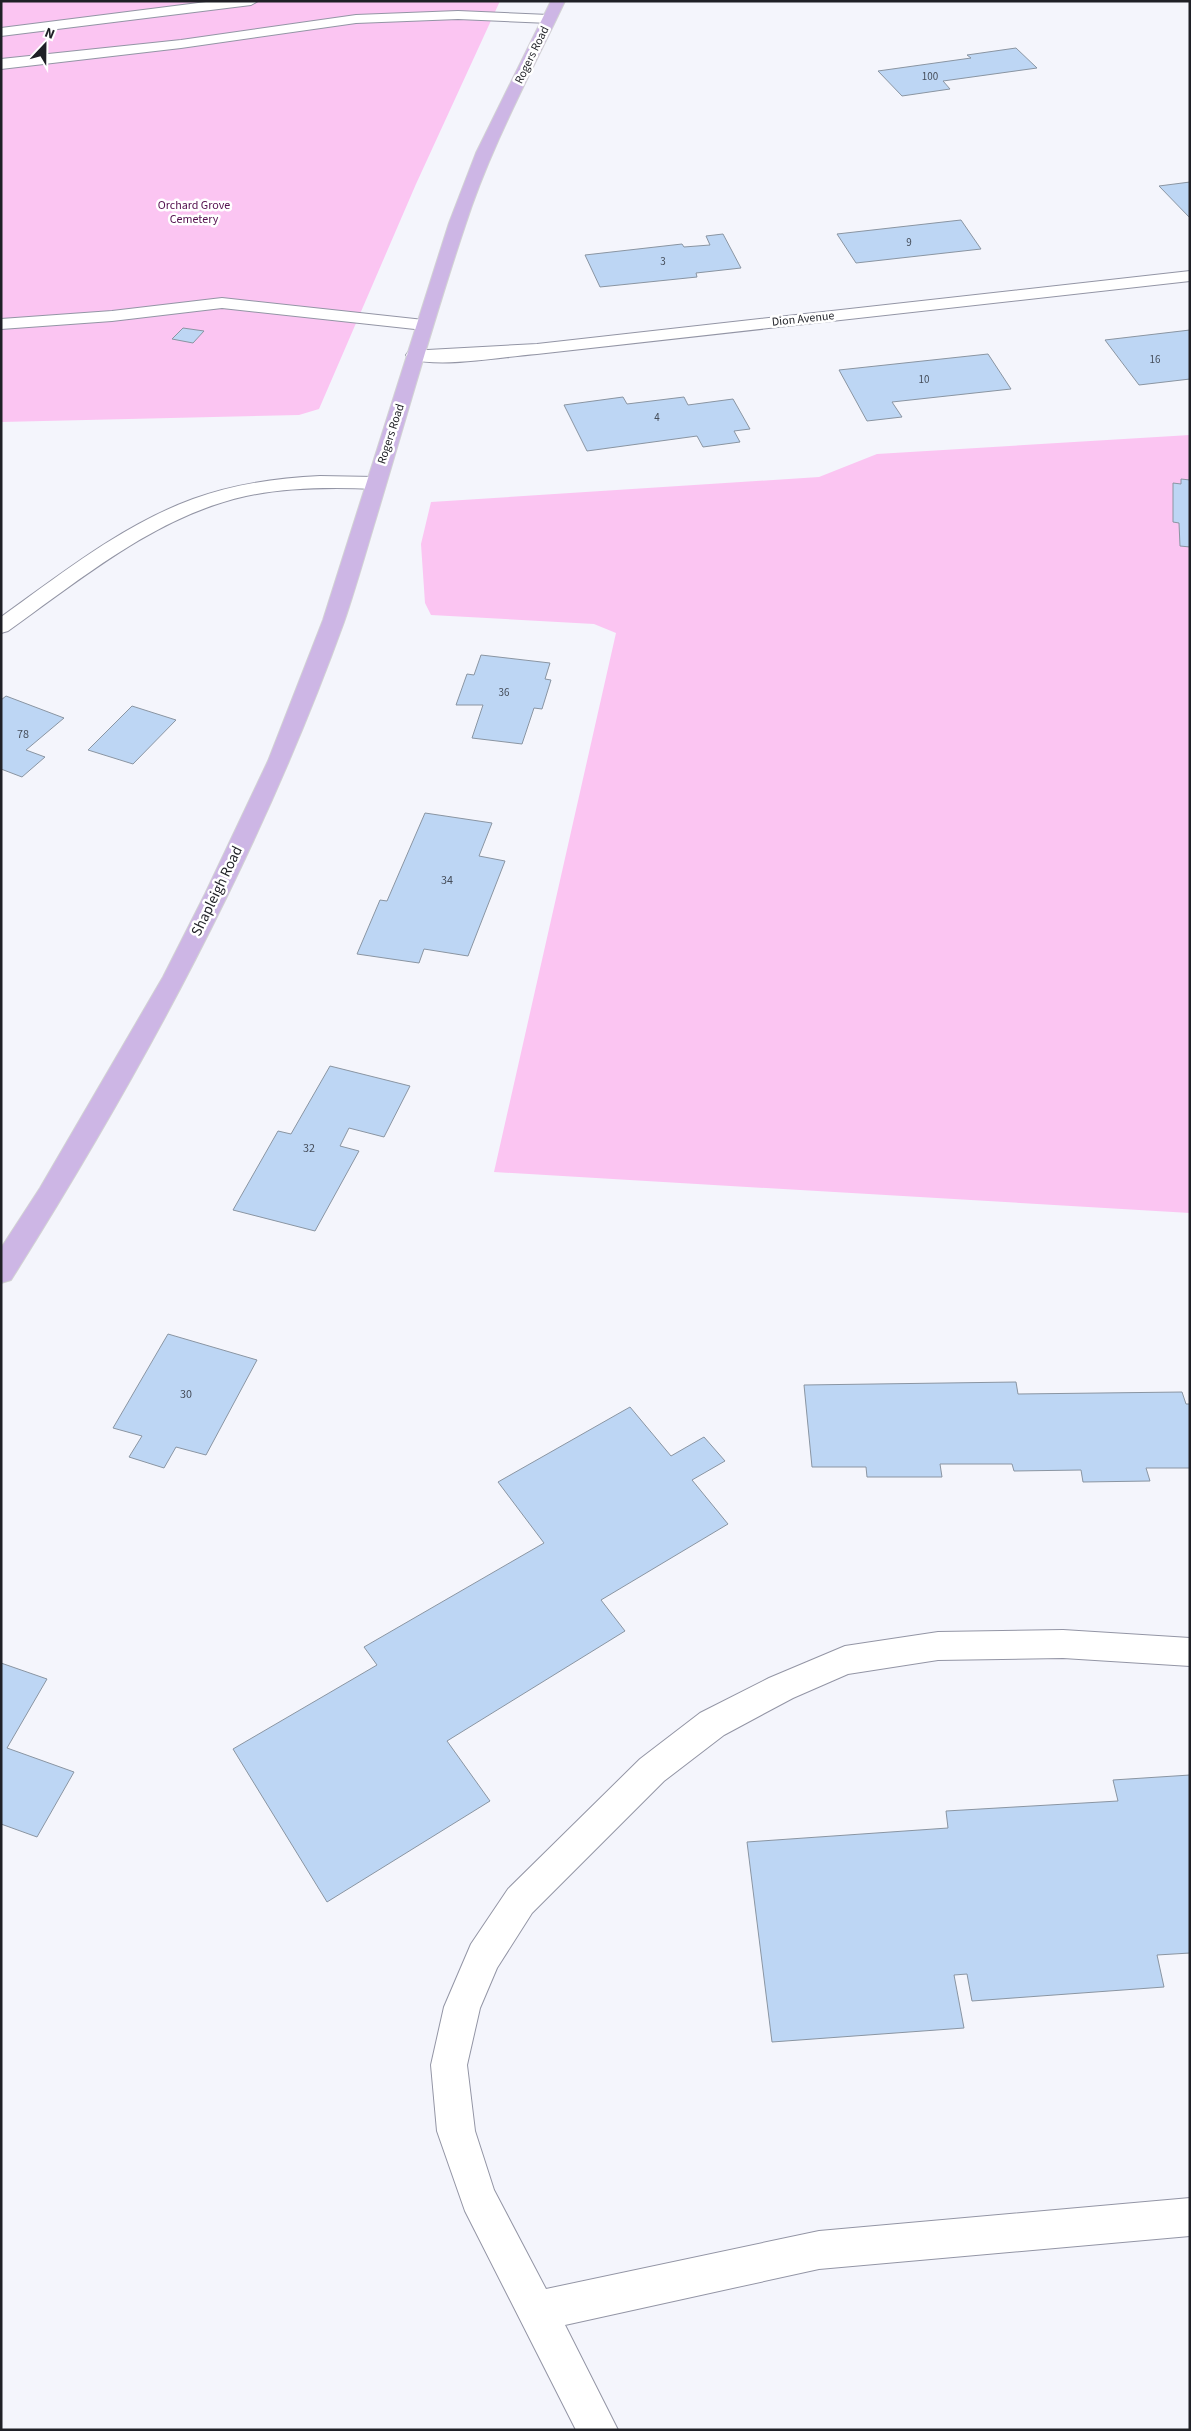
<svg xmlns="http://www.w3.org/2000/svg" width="1191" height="2431" viewBox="0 0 1191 2431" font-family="'Source Sans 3',sans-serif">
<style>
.green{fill:#fbc5f2}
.building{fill:#bdd6f4;stroke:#8a95a2}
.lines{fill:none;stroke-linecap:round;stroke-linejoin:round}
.minor-casing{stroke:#9395a5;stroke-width:2}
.major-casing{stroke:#d2d2d4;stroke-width:2}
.minor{fill:#fff;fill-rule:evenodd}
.major{fill:#cdb6e5;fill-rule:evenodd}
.labels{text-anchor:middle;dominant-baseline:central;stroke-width:5;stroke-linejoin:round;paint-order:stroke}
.far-number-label{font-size:11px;fill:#464e5a}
.far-street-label{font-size:12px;fill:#1f2026;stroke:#fff}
.far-park-label{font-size:12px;fill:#530f4d;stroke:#fff}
.number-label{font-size:12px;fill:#464e5a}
.street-label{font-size:15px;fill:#1f2026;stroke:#fff}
</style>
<rect width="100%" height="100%" fill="#f4f5fc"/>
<path class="green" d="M1,1H500L416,184L319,409L299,415L1,422Z
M1190,435V1213L494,1172L616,633L594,624L431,615L425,603L421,544L431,502L819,477L877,454Z"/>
<path class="building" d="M1016,48L1037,68L943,81L950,89L902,96L878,71L971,58L967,55Z
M1190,182V218L1159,186Z
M961,220L981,249L856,263L837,234Z
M723,234L741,268L696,273L697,277L600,287L585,255L682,244L684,247L710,245L706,236Z
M183,328L204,331L193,343L172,339Z
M1190,330V379L1139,385L1105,340Z
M988,354L1011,389L892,402L902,417L867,421L839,370Z
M623,397L627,404L684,397L688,405L733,399L750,429L734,431L740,442L703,447L697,436L587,451L564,405Z
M1181,479L1190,480V547L1180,546L1179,523L1173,522V483L1181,484Z
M481,655L550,663L545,679L551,680L542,709L534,708L522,744L472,738L483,705H456L467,674L474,675Z
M6,696L64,718L26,750L45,757L22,777L1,769V700Z
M132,706L176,720L133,764L88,750Z
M425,813L492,823L479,856L505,861L468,956L424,949L419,963L357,954L380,900L387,901Z
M330,1066L410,1086L384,1137L349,1128L340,1146L359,1151L315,1231L233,1210L278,1131L291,1134Z
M168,1334L257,1360L206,1455L176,1447L164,1468L129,1457L142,1436L113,1428Z
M1016,1382L1018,1394L1182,1392L1186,1404H1190V1468H1146L1150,1481L1083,1482L1081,1470L1014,1471L1012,1464H940L942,1477H867L866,1467H812L804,1385Z
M630,1407L671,1456L704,1437L725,1461L692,1480L728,1524L601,1600L625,1631L447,1741L490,1801L327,1902L233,1749L377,1665L364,1647L544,1543L498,1482Z
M1,1663L47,1679L7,1748L74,1772L37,1837L1,1824Z
M1190,1775V1953L1157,1955L1164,1987L972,2001L967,1974L954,1975L964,2028L772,2042L747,1842L948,1828L946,1811L1118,1801L1113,1780Z"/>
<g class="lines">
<defs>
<path id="minor" d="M214,1H258L251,5L1,36V28Z
M458,11L549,15L556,19L549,23L458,19L356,23L181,48L1,69V59L181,40L356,15Z
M1190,271V281L537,354C500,357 444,368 409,359L406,355L409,351L537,344Z
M222,298L424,320L430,321L433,325L430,329L424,330L222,308L112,321L1,329V319L112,311Z
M320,476L375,477L382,479L385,483L382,487L375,489C332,487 288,487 246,496C156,516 81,579 8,631L1,633V617C61,574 122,525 193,499C234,484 277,478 320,476Z
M1063,1630L1190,1638V1666L1063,1658L938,1660L848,1674L793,1698L724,1735L664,1781L532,1913L497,1968L480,2008L467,2065L475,2131L494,2190L546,2289L819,2231L1190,2198V2236L819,2269L565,2325L618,2430H576L465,2211L437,2131L431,2065L444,2007L471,1944L508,1889L640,1759L700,1713L769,1678L845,1646L938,1632Z"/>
<path id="major" d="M551,1H565C530,75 490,148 465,226C433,321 406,419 377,515C366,551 356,587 344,622C260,854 142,1072 11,1280L1,1283V1248L40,1188L163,977L205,894L268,761L323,620L449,223L476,153Z"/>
</defs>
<use href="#minor" class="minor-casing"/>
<use href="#major" class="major-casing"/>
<use href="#minor" class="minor"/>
<use href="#major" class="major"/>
</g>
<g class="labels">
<g class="far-number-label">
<text x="930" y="76">100</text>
<text x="909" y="242">9</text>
<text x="663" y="261">3</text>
<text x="1155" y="359">16</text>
<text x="924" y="379">10</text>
<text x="657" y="417">4</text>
<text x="504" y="692">36</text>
</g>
<g class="far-street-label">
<text transform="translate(532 55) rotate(-64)">Rogers Road</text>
<text transform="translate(803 319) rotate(-6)">Dion Avenue</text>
<text transform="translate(391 434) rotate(-72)">Rogers Road</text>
</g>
<g class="far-park-label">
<text x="194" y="205">Orchard Grove<tspan x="194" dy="14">Cemetery</tspan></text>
</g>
<g class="number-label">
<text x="23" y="734">78</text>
<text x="447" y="880">34</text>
<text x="309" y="1148">32</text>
<text x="186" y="1394">30</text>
</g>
<g class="street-label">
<text transform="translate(217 891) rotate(-64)">Shapleigh Road</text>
</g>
</g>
<rect width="1191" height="2431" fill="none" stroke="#1f2026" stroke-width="5"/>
<g transform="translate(45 45) rotate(22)" stroke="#ffffff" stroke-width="4" paint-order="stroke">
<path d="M0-4L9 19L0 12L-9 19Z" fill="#1f2026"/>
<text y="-8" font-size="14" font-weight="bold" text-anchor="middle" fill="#1f2026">N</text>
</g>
</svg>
